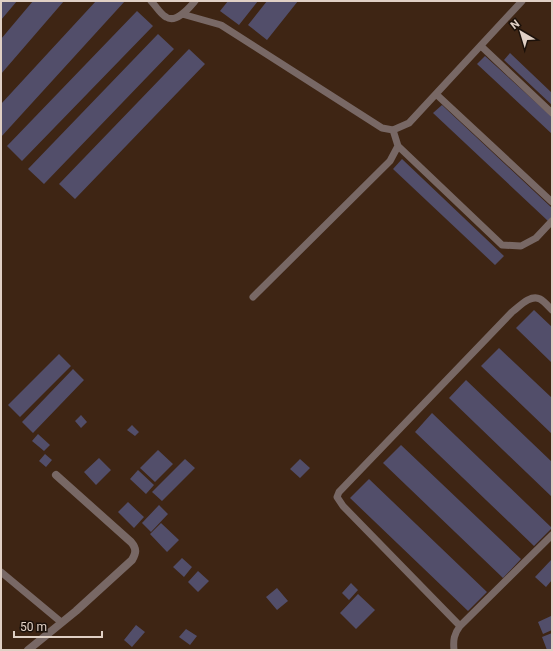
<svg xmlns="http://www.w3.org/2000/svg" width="553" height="651" viewBox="0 0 553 651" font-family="Roboto,sans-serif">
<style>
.building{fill:#524e6a}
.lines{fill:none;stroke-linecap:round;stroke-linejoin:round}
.service{stroke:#786865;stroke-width:7}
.minor{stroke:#786865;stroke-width:8}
</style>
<rect width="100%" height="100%" fill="#3e2514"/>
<path class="building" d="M1,1H17L1,20Z
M33,1H64L1,74V39Z
M96,1H125L1,137V104Z
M228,1H258L239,25L220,11Z
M267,1H298L267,40L248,25Z
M137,11L153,26L22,161L7,146Z
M158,34L174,49L44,184L28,169Z
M189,49L205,64L75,199L59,184Z
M510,53L552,93V105L504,60Z
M485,56L552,117V134L477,64Z
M442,105L552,208V217L548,221L433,113Z
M402,159L504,256L495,265L393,169Z
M534,310L552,327V363L516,328Z
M499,348L552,398V434L481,366Z
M59,354L71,366L20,417L8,405Z
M73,369L84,380L33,433L22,422Z
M466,380L552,462V497L449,398Z
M432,413L552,528L534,546L415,432Z
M81,415L87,422L81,428L75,421Z
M132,425L139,432L135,436L127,430Z
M38,434L50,445L44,451L32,441Z
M401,445L521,559L503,578L383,463Z
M158,450L173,464L155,482L140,468Z
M45,454L52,460L46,467L39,461Z
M99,458L111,470L96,485L84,472Z
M185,459L195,468L162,501L152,492Z
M300,459L310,468L300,478L290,469Z
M138,470L154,485L146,494L130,479Z
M369,479L487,592L468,611L350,498Z
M128,502L144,517L134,528L118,512Z
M159,505L168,514L151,532L142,523Z
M161,523L179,540L167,552L150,534Z
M182,558L192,567L184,577L173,567Z
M552,559V580L546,587L535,577Z
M198,571L209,581L198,592L188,582Z
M351,583L358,590L349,600L342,593Z
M277,588L288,601L277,610L266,597Z
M358,594L375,610L356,629L340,613Z
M551,616L552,630L543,634L538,622Z
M136,625L145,632L132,647L124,640Z
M186,629L197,636L190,645L179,637Z
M552,633V650H547L542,637Z"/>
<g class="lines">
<path class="service" d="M151,1C156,6 160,14 166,17C176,24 189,8 195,1
M182,14L221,25L382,128L393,130L409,123L522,1
M481,46L552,113
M436,94L552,202
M393,130L398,146L502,245L521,246L536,238L552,221
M253,297L390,161L398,146
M1,572L61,622
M460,626L343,506L337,497L339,492L512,312C519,307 530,294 540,299C544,301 549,307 552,310
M454,650C453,640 454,634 460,626L552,535"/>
<path class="minor" d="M28,650L76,611L132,560C136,553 137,549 131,542L56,475"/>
</g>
<rect width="553" height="651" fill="none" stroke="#e0d0c5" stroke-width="4"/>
<g transform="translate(521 32) rotate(322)" stroke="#1c110a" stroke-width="3" paint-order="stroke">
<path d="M0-3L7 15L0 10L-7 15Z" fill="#e0d0c5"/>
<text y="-6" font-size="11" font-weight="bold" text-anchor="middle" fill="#e0d0c5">N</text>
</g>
<path d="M14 631v6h88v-6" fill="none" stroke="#e0d0c5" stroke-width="2"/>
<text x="20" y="631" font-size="12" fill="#e0d0c5" stroke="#1c110a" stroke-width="3" paint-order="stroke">50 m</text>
</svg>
